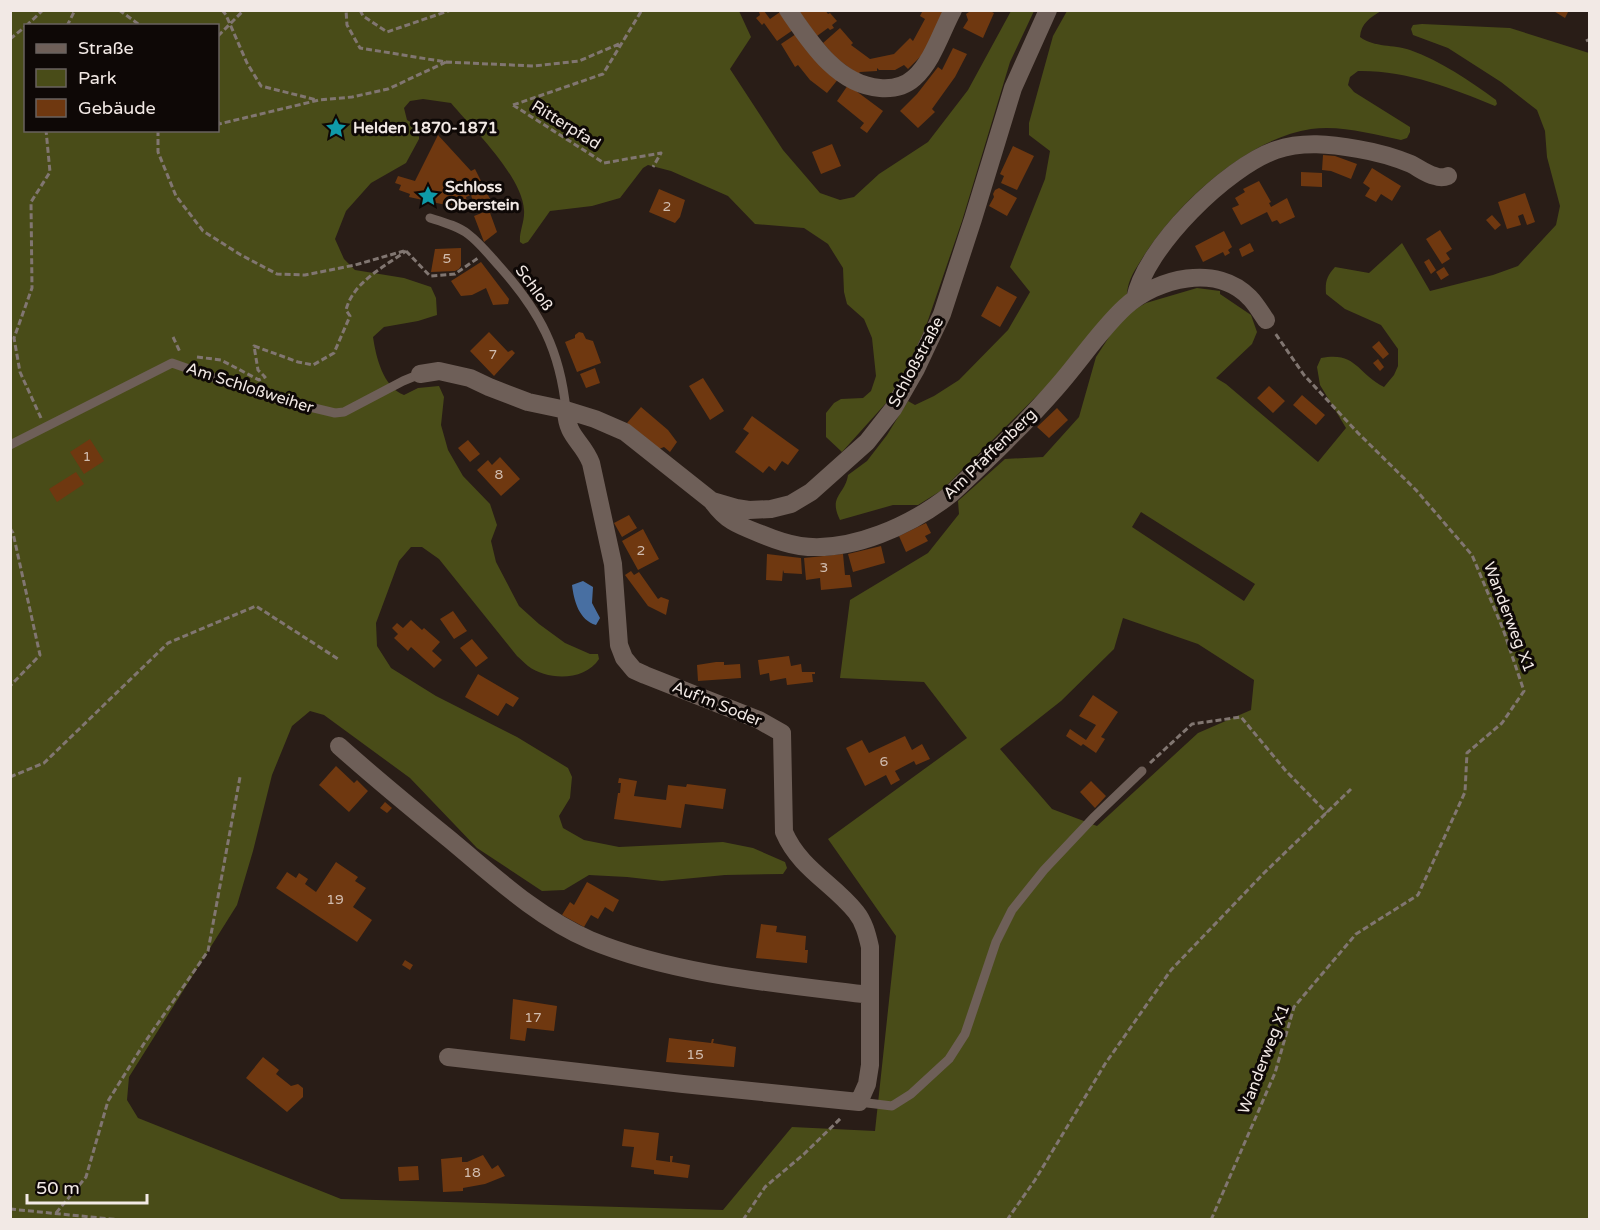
<svg xmlns="http://www.w3.org/2000/svg" width="1600" height="1230" viewBox="0 0 1600 1230" font-family="'Varela Round',sans-serif">
<style>
.green{fill:#494c18;fill-rule:evenodd}
.water{fill:#486fa2}
.building{fill:#6f3810}
.lines{fill:none;stroke-linecap:round;stroke-linejoin:round}
.path{stroke:#817671;stroke-width:3;stroke-dasharray:6 3;stroke-linecap:butt}
.lane{stroke:#6e5f58;stroke-width:9}
.street{stroke:#6e5f58;stroke-width:18}
.labels{text-anchor:middle;dominant-baseline:central;stroke-width:6;stroke-linejoin:round;paint-order:stroke}
.number-label{font-size:14px;fill:#d1bdb0}
.street-label{font-size:16px;fill:#f2e9e5;stroke:#0e0806}
.poi-label{font-size:16px;font-weight:bold;fill:#f2e9e5;stroke:#0e0806;text-anchor:start}
</style>
<rect width="100%" height="100%" fill="#291d17"/>
<path class="green" d="M10,11H739L751,37L730,69L783,150L820,193L840,200L854,197L879,174L928,142L968,90L1011,11H1034L1010,62L962,221L925,329L895,393L842,452L826,437V413L834,403L841,399L863,398L871,391L876,376L872,338L864,319L847,304L844,292L843,268L828,244L804,228L755,224L728,196L671,171L648,165L643,168L620,198L592,206L550,211L528,242L523,244L520,242C519,232 525,221 524,210C522,176 473,129 451,103L423,99L410,101L404,108L407,120L419,127V139L406,163L371,183L346,211L335,239L344,259L355,270L404,278L431,287L436,298L437,315L418,321L384,327L373,337C376,357 383,387 404,395L418,388L439,386L444,397L441,425L448,450L463,476L490,504L497,525L491,541L496,562L519,606L539,624L565,643L590,654H598L599,659C585,681 548,681 528,666C524,663 521,659 517,656L439,559L422,547H411L399,561L376,623L377,646L391,668L436,696L517,737L568,768L572,777L570,798L559,816L563,828L584,840L619,847L723,842L753,848L785,862L787,868L783,874L725,875L662,881L627,877L589,875L564,890L542,891L477,848L410,778L324,715L310,711L292,726L272,775L253,851L237,905L129,1077L127,1100L138,1118L341,1199L723,1210L792,1127L875,1131L896,936L828,839L967,738L924,682L840,678L850,600L928,553L959,514L958,501L1005,459L1043,457L1079,417L1096,357L1111,334L1129,313L1146,303L1197,288L1220,291V294L1251,315L1257,332L1252,344L1216,378L1226,384L1318,462L1346,428L1320,385L1317,367L1321,358C1356,351 1357,373 1384,387L1394,375L1398,366V349L1381,325L1345,309L1326,294C1325,281 1327,276 1335,267L1369,273L1402,243L1430,291L1493,275L1518,266L1556,225L1560,206L1547,157L1545,131L1537,110L1501,82L1448,48L1413,35L1411,29L1413,25L1422,24L1510,28L1589,53V1219H11ZM26,26H218V130H26ZM1141,512L1255,584L1244,601L1132,527ZM1123,618L1198,644L1254,680L1251,710L1198,733L1097,826L1052,809L1000,749L1061,701L1114,649Z
M1067,11H1381C1370,18 1361,23 1360,37C1375,48 1393,44 1410,50C1441,61 1470,81 1496,100L1497,104L1495,106C1452,88 1405,70 1358,71L1350,77L1348,85L1354,92L1410,127V132L1407,138L1401,140C1372,134 1341,125 1311,129C1246,139 1177,203 1143,257C1135,270 1128,279 1127,294L1073,360L942,490L918,505H893L840,520C828,496 845,495 848,475L867,461L887,435L908,401L915,405L934,396L959,380L1008,330L1030,292L1010,267L1045,179L1050,151L1029,135V123L1053,36Z"/>
<path class="water" d="M583,581L593,587L592,603L600,618L596,625C579,620 574,601 572,585Z"/>
<path class="building" d="M798,10H825L828,14L830,13L837,21L832,25L834,28L830,30L828,28L817,36Z
M923,10H945L925,52L908,69L904,65L895,70H879L877,68V71L860,72L858,74L836,58L823,43L840,28L853,43L851,45L870,59L894,54L910,38L913,41L925,19L920,16Z
M972,10H988L994,13L983,38L963,28L968,20L966,14Z
M1552,10H1569L1565,18Z
M764,11L770,19L780,12L793,30L777,41L764,23L762,25L756,18L760,15L759,12Z
M796,34L839,78L827,93L810,80L798,65L795,67L781,44Z
M953,48L967,54L955,77L932,109L935,112L918,128L900,111L917,94L938,67L942,70Z
M848,85L883,111L867,133L860,128L864,123L837,101Z
M438,135L471,171L475,169L496,211L493,212L487,207H483L475,208L471,195L466,197L467,201L464,204L446,205L409,197L410,194L399,190L401,185L395,183L398,176L415,181Z
M832,144L841,166L821,174L812,152Z
M1013,146L1034,156L1017,190L1001,183L1004,176L1000,174Z
M1323,155L1335,156L1357,164L1351,179L1331,171L1322,170Z
M1372,168L1401,186L1392,201L1381,194L1376,202L1365,196L1370,188L1363,183Z
M1301,172L1322,173V187L1301,186Z
M1259,181L1271,202L1269,203L1271,207L1287,198L1295,217L1280,224L1277,220L1272,222L1267,212L1241,225L1232,208L1239,205L1235,198L1245,192L1243,189Z
M999,188L1017,198L1007,216L989,206L994,197L993,194L995,190Z
M659,189L685,200L680,217L675,223L649,212Z
M1525,193L1535,222L1527,225L1523,214L1518,216L1521,225L1507,229L1498,202Z
M489,210L497,232L484,242L474,216Z
M1492,215L1501,225L1495,230L1486,220Z
M1440,230L1452,249L1446,253L1450,259L1442,264L1426,239Z
M1224,231L1232,247L1228,250L1230,253L1225,256L1223,252L1203,262L1195,246Z
M1250,243L1254,251L1242,257L1239,249Z
M461,248V266L459,269L455,271L431,272L435,249Z
M1429,259L1436,270L1431,274L1424,262Z
M481,262L509,299L508,304L493,305L486,288L472,295L461,296L451,281Z
M1444,267L1449,275L1441,280L1436,272Z
M997,286L1017,297L1000,327L981,316Z
M489,332L508,352L512,350L515,353L494,376L470,351Z
M579,332L583,333L586,339L593,341L601,363L577,372L565,342L575,338V335Z
M1379,341L1389,354L1383,359L1372,347Z
M1378,359L1384,367L1380,371L1373,363Z
M595,368L600,383L586,388L580,374Z
M703,378L724,411L710,420L689,386Z
M1269,386L1285,401L1273,413L1257,398Z
M1302,395L1325,415L1316,425L1293,405Z
M641,407L668,430L677,442L670,452L664,447L659,449L655,446L627,423Z
M1057,408L1068,420L1049,438L1037,427Z
M752,416L799,450L788,465L782,461L775,471L769,466L763,473L735,452L749,433L743,429Z
M90,439L104,461L84,474L70,452Z
M468,440L480,454L470,462L458,448Z
M500,457L520,479L501,496L477,470L488,460L492,465Z
M76,472L84,484L57,502L49,489Z
M629,515L637,528L622,537L614,523Z
M926,523L931,533L925,536L928,541L906,552L899,536Z
M643,529L659,559L638,570L622,541Z
M881,546L885,563L853,572L848,554Z
M767,554L801,558L802,574L784,573L783,570L782,581L766,580Z
M843,554L845,575H850L852,587L821,590L820,578L806,580L804,558Z
M631,571L634,575L639,572L658,599L661,597L669,600L666,615L648,606L625,575Z
M453,611L467,631L454,639L440,619Z
M411,620L422,630L424,628L440,642L432,651L442,660L434,668L411,647L408,651L394,638L398,634L392,628L397,623L403,628Z
M472,639L488,658L476,667L460,648Z
M789,656L791,666L801,664L802,672H815V674H812L813,682L787,685L786,678L770,681L769,673L760,675L758,660Z
M716,662H724V665L740,664L741,678L698,681L697,665Z
M478,674L519,698L513,707L506,703L498,716L465,697Z
M1093,695L1118,712L1101,737L1105,739L1096,753L1083,744L1081,746L1066,736L1070,729L1086,740L1096,725L1079,716Z
M905,736L912,750L922,744L930,759L916,765L914,761L895,771L900,780L891,785L886,775L865,786L846,748L862,740L869,753Z
M336,766L354,783L357,780L368,791L349,812L319,785Z
M619,778L637,781L634,796L666,800L668,785L686,787L687,784L726,789L723,809L685,804L681,828L614,819L618,793H620L621,783H618Z
M1091,781L1106,796L1095,808L1080,792Z
M385,802L392,808L387,813L380,808Z
M336,862L358,877L355,881L366,888L353,907L372,920L357,942L276,888L287,872L296,878L299,873L308,879L305,884L316,892Z
M587,882L619,900L613,912L605,907L598,919L591,915L584,927L562,915L570,902L574,905Z
M761,924L777,926L776,932L806,936L805,950H808L807,963L756,958Z
M405,960L413,965L410,970L402,965Z
M513,999L557,1006L554,1031L527,1028L525,1041L510,1039Z
M669,1038L711,1043L712,1039H714L713,1043L736,1047L734,1067L666,1062Z
M263,1057L279,1070L276,1074L291,1086L298,1084L303,1088V1097L287,1112L246,1078Z
M624,1129L659,1133L656,1160L670,1162V1156H673L672,1162L690,1165L688,1178L654,1174V1170L631,1167L634,1147L622,1146Z
M483,1155L492,1169L498,1165L505,1176L485,1184L463,1188V1191L443,1192L441,1159L462,1157V1162H467Z
M418,1166L419,1180L399,1181L398,1167Z"/>
<g class="lines">
<path class="path" d="M119,10L141,26
M222,10L226,15L247,63L261,86L317,100
M360,10L363,16L387,32L451,10
M26,26L43,10
M67,26L75,10
M218,36L244,10
M10,39L26,26
M1586,41L1590,39
M446,62L534,66L579,61L619,44
M513,105L604,163L661,153L653,167
M513,105L603,74L642,10
M218,121L219,124L319,100L352,97L388,89L446,62L360,48L347,25L346,10
M158,130V152L176,196L203,231L241,255L277,274L305,275L355,265L404,251
M406,251L430,276L455,274L478,258
M173,337L180,352
M197,357L221,360L259,380L265,377L258,370L254,346L298,362L313,365L334,353L350,316L346,310C353,282 384,267 406,251
M41,418L20,372L14,338L32,288L31,202L50,172L46,130
M10,528L13,533L40,655L10,686
M1150,763L1192,724L1241,717L1286,771L1327,813
M10,777L44,763L168,643L256,606L338,659
M10,1209L121,1220
M56,1213L86,1177L108,1101L145,1042L208,951L240,777
M743,1220L765,1187L804,1154L842,1117
M1007,1220L1035,1180L1105,1064L1171,970L1264,873L1351,789
M1211,1220L1275,1073L1294,1007L1356,934L1418,895L1465,792L1467,753L1502,723L1524,691L1503,629L1472,555L1416,490L1358,433L1304,375L1275,333"/>
<path class="lane" d="M430,218C443,222 458,226 468,234C480,243 490,256 500,267C540,312 560,350 566,410
M10,445L172,363L272,398L335,413L344,412L403,381L420,374
M859,1102L892,1106L911,1094L949,1059L965,1034L996,942L1012,910L1044,870L1093,818L1142,771"/>
<path class="street" d="M788,10C810,42 837,85 880,88C893,89 904,87 914,78C933,61 941,32 953,10
M1135,299C1145,247 1227,167 1276,150C1302,141 1331,144 1358,149C1376,152 1394,157 1411,164C1419,168 1426,174 1435,176C1440,178 1443,178 1448,176
M420,374L439,371L470,378L489,387L528,402L566,410L595,419L625,432L712,501L736,508L749,510L771,509L791,504L811,492L867,442L893,409L916,369L942,314L973,219L1013,88L1048,10
M712,501C726,521 738,525 761,534C773,539 787,544 800,546C851,553 912,525 951,494C987,460 1024,425 1057,387C1080,361 1100,330 1125,307C1157,278 1217,263 1250,298C1256,304 1261,313 1266,320
M339,746C377,780 415,811 454,843C496,878 539,918 590,940C674,975 781,984 870,995
M448,1057L683,1084L859,1102L867,1084L870,1065V947C867,934 864,922 856,912C833,883 800,869 784,832L782,733L759,720L645,675L634,670L624,658L619,645L613,564L591,463C582,440 567,438 566,410"/>
</g>
<defs>
<symbol id="sight-bare" viewBox="-9 -9 18 18"><path d="M0-6L1.8-2.2L6-1.7L2.9 1.2L3.7 5.4L0 3.3L-3.7 5.4L-2.9 1.2L-6-1.7L-1.8-2.2Z" fill="#0f9aa8" stroke="#0e0806" stroke-width="2.5" paint-order="stroke"/></symbol>
</defs>
<g fill-rule="evenodd">
<use href="#sight-bare" x="321" y="113" width="30" height="30"/>
<use href="#sight-bare" x="413" y="181" width="30" height="30"/>
</g>
<g class="labels">
<g class="number-label">
<text x="667" y="206">2</text>
<text x="447" y="258">5</text>
<text x="493" y="354">7</text>
<text x="87" y="456">1</text>
<text x="499" y="474">8</text>
<text x="641" y="550">2</text>
<text x="824" y="567">3</text>
<text x="884" y="761">6</text>
<text x="335" y="899">19</text>
<text x="533" y="1017">17</text>
<text x="695" y="1054">15</text>
<text x="472" y="1172">18</text>
</g>
<g class="street-label">
<text transform="translate(566 125) rotate(32)">Ritterpfad</text>
<text transform="translate(534 288) rotate(54)">Schloß</text>
<text transform="translate(916 362) rotate(-62)">Schloßstraße</text>
<text transform="translate(250 388) rotate(18)">Am Schloßweiher</text>
<text transform="translate(990 454) rotate(-44)">Am Pfaffenberg</text>
<text transform="translate(1509 617) rotate(69)">Wanderweg X1</text>
<text transform="translate(717 704) rotate(22)">Auf'm Soder</text>
<text transform="translate(1264 1059) rotate(-69)">Wanderweg X1</text>
</g>
<g class="poi-label">
<text x="353" y="128">Helden 1870-1871</text>
<text x="445" y="187">Schloss<tspan x="445" dy="18">Oberstein</tspan></text>
</g>
</g>
<rect width="1600" height="1230" fill="none" stroke="#f2e9e5" stroke-width="24"/>
<rect x="24" y="24" width="195" height="108" fill="#0e0806" stroke="#69625f" stroke-width="1.5"/>
<rect x="36" y="44" width="30" height="9" fill="#6e5f58" stroke="#69625f" stroke-width="1.5"/>
<text x="78" y="54" font-size="18" fill="#f2e9e5">Straße</text>
<rect x="36" y="69" width="30" height="18" fill="#494c18" stroke="#69625f" stroke-width="1.5"/>
<text x="78" y="84" font-size="18" fill="#f2e9e5">Park</text>
<rect x="36" y="99" width="30" height="18" fill="#6f3810" stroke="#69625f" stroke-width="1.5"/>
<text x="78" y="114" font-size="18" fill="#f2e9e5">Gebäude</text>
<path d="M27 1194v9h120v-9" fill="none" stroke="#f2e9e5" stroke-width="3"/>
<text x="36" y="1194" font-size="18" fill="#f2e9e5" stroke="#0e0806" stroke-width="4.5" paint-order="stroke">50 m</text>
</svg>
